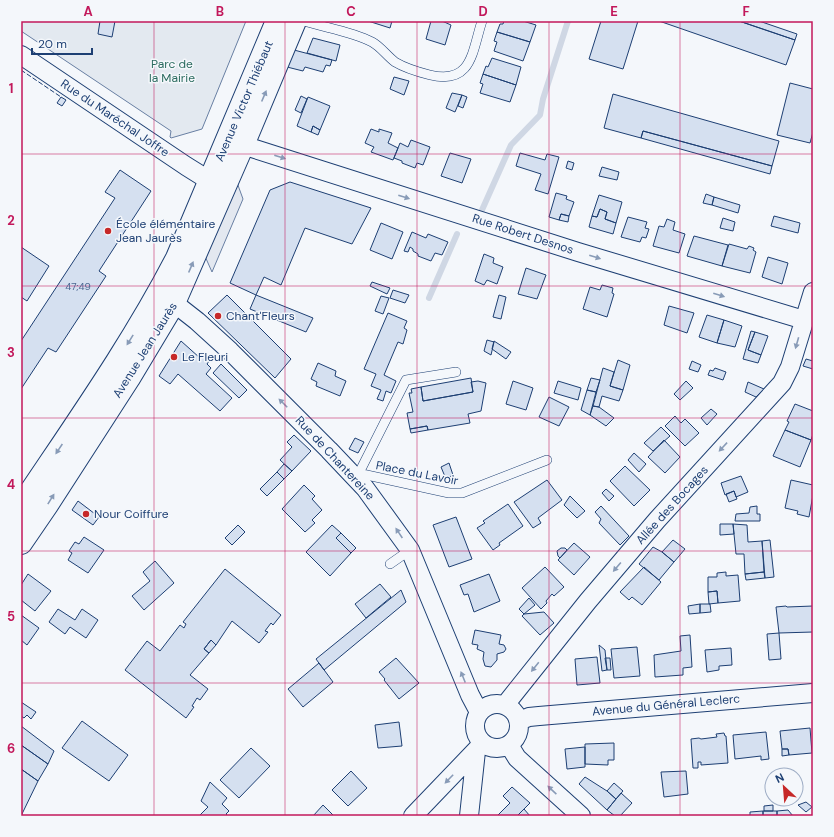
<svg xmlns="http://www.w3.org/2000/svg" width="834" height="837" viewBox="0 0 834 837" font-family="'DM Sans',sans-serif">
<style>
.green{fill:#e3e9f0;stroke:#687fa3}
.parking{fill:#e3e8f0;stroke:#687fa3}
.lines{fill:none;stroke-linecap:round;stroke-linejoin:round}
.stream{stroke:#cfd7e4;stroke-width:6}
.building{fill:#d5e0f0;stroke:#1d3f73}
.lane-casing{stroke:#1d3f73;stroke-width:10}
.street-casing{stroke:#1d3f73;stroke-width:20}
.primary-casing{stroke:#1d3f73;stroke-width:24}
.lane{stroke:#f4f7fb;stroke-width:9}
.street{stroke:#f4f7fb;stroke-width:18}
.primary{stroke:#f4f7fb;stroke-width:22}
.fence{stroke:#1d3f73;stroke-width:1;stroke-dasharray:5 2;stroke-linecap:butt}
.oneway{fill:#889bb7}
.grid{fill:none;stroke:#c2185b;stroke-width:1;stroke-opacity:0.55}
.poi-dot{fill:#c62828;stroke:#f4f7fb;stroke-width:1.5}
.labels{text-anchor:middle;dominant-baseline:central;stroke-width:3;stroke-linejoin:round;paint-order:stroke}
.number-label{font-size:10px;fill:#4b6792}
.park-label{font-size:12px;fill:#2c6c60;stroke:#f4f7fb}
.street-label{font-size:12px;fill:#1d3f73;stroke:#f4f7fb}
.poi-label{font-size:12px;fill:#1d3f73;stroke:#f4f7fb;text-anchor:start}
.neatline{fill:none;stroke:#c2185b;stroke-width:1.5}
.grid-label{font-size:13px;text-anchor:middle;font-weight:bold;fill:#c2185b}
</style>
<rect width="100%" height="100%" fill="#f4f7fb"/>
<path class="green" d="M21,21H246L202,129L171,138L170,137L171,131L21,31Z"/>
<path class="parking" d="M235,177L243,199L212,272L204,254Z"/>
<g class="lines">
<path class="stream" d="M482,210L511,145L540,115L543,99L568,21
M429,298L457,234"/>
</g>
<path class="building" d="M100,21H115L112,37L98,34Z
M368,21H392L390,28Z
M431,21H442L451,25L445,45L426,39Z
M504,21H523L536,25L530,42L497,32L500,24H503Z
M601,21H638L623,69L589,59Z
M659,21H739L795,40L786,65Z
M739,21H759L797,34L795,40Z
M497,32L530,42L523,61L494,51L497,42L494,41Z
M313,38L340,45L336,61L307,53Z
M294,50L332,60L330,66L326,65L323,72L305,67L303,71L287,67Z
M492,58L521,67L516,85L483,74L486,66L488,67Z
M483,74L516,85L510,102L480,93L483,84L480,83Z
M394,77L409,81L404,95L390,89Z
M790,83L813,89V132L810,143L777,135Z
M452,93L462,95L455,112L446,108Z
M613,94L779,141L772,166L643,131L641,138L604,128Z
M462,95L467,97L463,108L458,106Z
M301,96L307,99L301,113L295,110Z
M61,97L66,100L62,106L57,103Z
M308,97L330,106L320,130L313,126L311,132L297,126Z
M313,126L320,130L318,135L311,132Z
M371,129L379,132V129L392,133L388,143L398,148L393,160L371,152L374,147L365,143Z
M643,131L772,166L770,174L641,138Z
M411,140L430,147L423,165L417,163L415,168L402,163V161L394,158L400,143L408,147Z
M450,153L471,159L462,183L441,176Z
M520,153L545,160L547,154L559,157L548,194L535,190L541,174L516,166Z
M568,161L574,163L572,170L566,168Z
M602,167L619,172L617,180L599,176Z
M120,170L151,191L99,271L106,276L56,352L48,348L21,389V341L115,198L105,192Z
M290,182L371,208L352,244L305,228L281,285L264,277L256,295L230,283L270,190Z
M556,193L567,196L566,199L574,202L569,216L561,214L559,220L549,217Z
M706,194L714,197L712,205L703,203Z
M599,195L622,202L616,223L605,219L607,212L600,209L597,217L592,216Z
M714,197L740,205L738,213L712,205Z
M600,209L607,212L605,219L616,223L613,234L589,227L592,216L597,217Z
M561,214L569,216L568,222L559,220Z
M774,216L800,223L798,233L771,226Z
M628,217L647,222L645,228L649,229L646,238L642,237L640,242L621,237Z
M723,218L735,222L733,231L720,228Z
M667,219L675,222L673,230L685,234L679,253L653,246L659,226L664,227Z
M381,223L403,232L392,259L370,250Z
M412,232L426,238L428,234L448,242L442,255L435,253L431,261L418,256V254L413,251V249L410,247L408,252L404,251Z
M694,236L728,245L722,266L687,256Z
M729,244L747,249L749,246L754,248L753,250L756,252L750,273L722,266Z
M21,247L49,266L27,301L21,297Z
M484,254L494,258L493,263L503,267L497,284L487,280L484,285L475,281Z
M768,257L788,263L782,284L762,277Z
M526,268L546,275L537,299L518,294Z
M372,282L390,288L387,294L370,286Z
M602,285L613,288L612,293L614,294L607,317L583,309L590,287L600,290Z
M393,290L409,295L405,303L390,298Z
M227,295L291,359L275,378L208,313Z
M256,295L313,318L306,332L250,309Z
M499,295L506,297L501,319L493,317Z
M381,296L389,298L383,314L375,311Z
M669,306L694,313L687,333L664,325Z
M388,313L407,321L404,328L407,330L403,344L398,342L384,375L396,381L391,393L386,391L383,401L377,399L381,390L371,386L376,374L364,369Z
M707,315L724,320L717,343L699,337Z
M724,320L742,326L735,347L717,343Z
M751,331L755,332L748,350L761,355L758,363L743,359Z
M755,332L768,336L761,355L748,350Z
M487,340L494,342L491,355L484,351Z
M181,341L200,358L203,356L209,361L207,364L211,368L206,374L232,398L220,411L178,374L170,384L159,376Z
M494,341L511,352L506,359L492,349Z
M806,359L813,361V369L803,366Z
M618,360L630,365L623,390L610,386Z
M692,361L701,365L698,372L689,369Z
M318,363L336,371L335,376L346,381L340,396L316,386L317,382L311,379Z
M221,364L247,390L239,398L213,373Z
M603,368L614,372L610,386L623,390L619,401L602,396L599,407L593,406Z
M715,368L726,372L723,380L708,375L710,370L713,371Z
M471,378L473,392L423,401L421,387Z
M591,378L600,380L596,392L587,390Z
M478,381L486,383L481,411L468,414L470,423L428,430L427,426L410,429L407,413L413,412L409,393H412L411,389L421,387L423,401L473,392L471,382Z
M513,381L533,388L526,410L506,404Z
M558,381L581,388L578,400L554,393Z
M686,381L693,388L680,400L674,394Z
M748,382L764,389L756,397L745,392Z
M587,390L596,392L590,415L581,410Z
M549,397L569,407L559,426L539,417Z
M795,404L813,411V434L811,440L785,430L789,422L787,421Z
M593,406L599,407L614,418L606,426L590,415Z
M711,409L717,414L707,425L701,418Z
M675,416L681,423L685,419L699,433L685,446L665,426Z
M427,426L428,430L411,433L410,429Z
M661,427L670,436L653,451L644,443Z
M785,430L811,440L800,467L773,456Z
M294,435L311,451L292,471L280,460L292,447L287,442Z
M355,438L364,442L358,453L349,449Z
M664,440L680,457L665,473L648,457Z
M634,453L646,464L639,472L628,460Z
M449,463L453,475L446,479L441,467Z
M284,464L292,471L284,479L277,472Z
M625,466L650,490L634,506L610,481Z
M277,472L284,479L267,496L260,489Z
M741,476L748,492L736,497L734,491L725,495L721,483Z
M547,480L562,500L538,518L541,523L533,528L514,502Z
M791,480L813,485V495L809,517L797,514L798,511L785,508Z
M304,485L315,496L312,499L322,510L312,520L315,523L305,532L282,509Z
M606,489L614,496L609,501L602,493Z
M734,491L737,499L729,502L726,494Z
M570,496L585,511L577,518L564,505Z
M78,501L99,517L93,525L72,510Z
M508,504L523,526L499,543L500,545L493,550L477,528L485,523L483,521Z
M601,506L629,536L620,545L599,523L601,519L595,512Z
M757,506V514H760V521H735L736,514L749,513L750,507Z
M456,517L472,559L449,567L433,525Z
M720,524H733L734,534L720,535Z
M733,524L747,525L748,542L762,541L764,572L745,574L744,554H736Z
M238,525L245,532L232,545L225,538Z
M332,525L341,533L336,538L351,553L330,576L306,552Z
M341,533L356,548L351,553L336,538Z
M84,537L104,550L88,573L68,560L72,553L69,551L75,542L79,544Z
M673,540L685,549L674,562L662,552Z
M770,540L774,577L765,578L762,541Z
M574,543L590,557L574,575L558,560Z
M653,547L662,552L674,562L659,580L639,564Z
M561,548H565L567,550L560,558L558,556L557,551Z
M155,561L174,583L144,610L132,596L150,581L143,572Z
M545,567L564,587L554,596L552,594L546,601L547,603L541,609L522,588Z
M644,567L661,582L642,605L632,597L629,600L620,592Z
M225,569L281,615L273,625L271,623L265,631L268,632L259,643L232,621L216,645L211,640L204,649L209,653L190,675L208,689L200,700L197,698L192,706L194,707L186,718L125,670L147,641L160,651L180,625L184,628L186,624L183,622Z
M726,572V576L738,575L740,601L718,603L717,591L708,592V577H717V573Z
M764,572L765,578L746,580L745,574Z
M28,574L51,591L35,611L21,600V585Z
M489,574L500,601L474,612L468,594L464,595L460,585Z
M380,584L391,597L366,618L355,604Z
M401,590L406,602L324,670L316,659Z
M717,591L718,603L709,604L708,592Z
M529,598L535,605L524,614L519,609Z
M700,604V613L689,614L688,606Z
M700,604H710L711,612L700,613Z
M786,606L787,607L813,606V632L779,633L776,607Z
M58,609L75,620L82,609L98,620L86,638L70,627L65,634L49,622Z
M544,612L554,623L540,635L522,616L524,614Z
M21,615L39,628L27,645L21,640Z
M475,630L501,635L499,644L504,645L506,649L504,652L497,654V660L491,667L485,666L483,659L484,652L477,649L478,645L472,644Z
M779,633L781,659L769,660L767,634Z
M690,635L692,667L683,668V675L655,677L654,655L681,651L680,636Z
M211,640L216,645L209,653L204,649Z
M599,645L605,650L607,670L602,671Z
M637,647L640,676L614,678L611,649Z
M731,648L732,665L719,666V670L707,672L705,650Z
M597,657L600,683L577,685L575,659Z
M396,658L419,683L399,699L384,680L385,679L379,672Z
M605,658H610L611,670H607Z
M319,663L333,682L303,707L288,689Z
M21,702L36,712L31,719L27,715L24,718L21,716Z
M82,721L128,755L109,781L62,748Z
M399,722L402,746L378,748L375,725Z
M21,726L54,751L48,764L21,745Z
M810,728L812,753L789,755L788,749H782L780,731Z
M766,732L769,759L761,760V756L735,759L733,735Z
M724,733L725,736H726L728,763L701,765V762H698V768H693L691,739L699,738L701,739L717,737L716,734Z
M614,743V760H608V765L585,764V744Z
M21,745L48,764L38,781L21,769Z
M585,747V767L567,769L565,749Z
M251,748L270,766L239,798L220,780Z
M782,749H788L789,755L782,756Z
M21,769L38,781L21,816Z
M351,771L367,788L348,806L332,790Z
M686,771L688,794L664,797L661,772Z
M585,777L607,791L616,799L607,810L579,784Z
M210,782L227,798L222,804L229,811L226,814L228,816H199L208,807L201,801Z
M614,783L623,791L616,799L607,791Z
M512,787L530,803L517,816H497L510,803L503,796Z
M621,793L632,803L620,816H615L607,810Z
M806,802L812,807L806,812L798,805Z
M323,805L334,816H313Z
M773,805V811H764V806Z
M524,809L530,816H517Z
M788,810L793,816H777V811Z
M763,811V816H750V812Z
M763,811H777V816H763Z"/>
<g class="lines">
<defs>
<path id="lane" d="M304,21C326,28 351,31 372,42C380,46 387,56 395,62C405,68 418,72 430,75C472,85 472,52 482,21
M353,472L449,493H462L547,460
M359,473L406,380L456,372
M21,523L29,511L30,505
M390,564L410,550"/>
<path id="street" d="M21,55L186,166L210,181
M239,132L243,145L255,149L578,252L804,320
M160,303H174L197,321L230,351L329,450L365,488L410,550L470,695L479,712
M475 726a22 22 0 1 1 44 0a22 22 0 1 1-44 0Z
M505,705L588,601L657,520L782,383L790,367L813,292
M519,721L529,717L539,716L813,693
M509,745L517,758L581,816
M413,816L483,743
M469,816L476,751"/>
<path id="primary" d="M21,506C75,425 132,345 177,258L277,21
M21,543L47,505L129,378L174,303L243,145L295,21"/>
</defs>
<use href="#lane" class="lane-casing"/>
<use href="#street" class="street-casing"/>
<use href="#primary" class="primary-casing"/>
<use href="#lane" class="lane"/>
<use href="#street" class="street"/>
<use href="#primary" class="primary"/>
<path class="fence" d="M21,70L61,97"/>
</g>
<defs><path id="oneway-solid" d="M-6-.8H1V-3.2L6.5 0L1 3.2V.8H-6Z"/></defs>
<g class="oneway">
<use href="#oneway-solid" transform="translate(264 96) rotate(-67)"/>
<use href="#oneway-solid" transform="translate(280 157) rotate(18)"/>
<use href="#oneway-solid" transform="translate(404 197) rotate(18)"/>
<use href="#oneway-solid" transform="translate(595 257) rotate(17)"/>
<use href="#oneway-solid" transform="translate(191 267) rotate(-67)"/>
<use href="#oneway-solid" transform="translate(719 295) rotate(17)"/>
<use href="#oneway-solid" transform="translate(130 340) rotate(122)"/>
<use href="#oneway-solid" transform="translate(797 343) rotate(106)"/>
<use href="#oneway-solid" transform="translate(283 403) rotate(-135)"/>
<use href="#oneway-solid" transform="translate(723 447) rotate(133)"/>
<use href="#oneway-solid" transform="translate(59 449) rotate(124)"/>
<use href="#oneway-solid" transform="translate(51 499) rotate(-58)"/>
<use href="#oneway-solid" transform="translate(399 533) rotate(-124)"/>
<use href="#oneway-solid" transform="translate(617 567) rotate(130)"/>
<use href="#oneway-solid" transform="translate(535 667) rotate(129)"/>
<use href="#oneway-solid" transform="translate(463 677) rotate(-112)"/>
<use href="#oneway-solid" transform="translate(449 779) rotate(134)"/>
<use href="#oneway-solid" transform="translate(552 790) rotate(-137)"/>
</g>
<path class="grid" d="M154,21V816M285,21V816M417,21V816M549,21V816M680,21V816M21,154H813M21,286H813M21,418H813M21,551H813M21,683H813"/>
<g class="poi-dot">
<circle cx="108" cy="231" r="4"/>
<circle cx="218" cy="316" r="4"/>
<circle cx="174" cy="357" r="4"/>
<circle cx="86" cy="514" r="4"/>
</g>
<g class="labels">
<g class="number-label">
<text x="78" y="286">47;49</text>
</g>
<g class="park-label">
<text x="172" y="64">Parc de<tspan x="172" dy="14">la Mairie</tspan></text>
</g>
<g class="street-label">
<text transform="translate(244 101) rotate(-67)">Avenue Victor Thiébaut</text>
<text transform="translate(115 118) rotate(34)">Rue du Maréchal Joffre</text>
<text transform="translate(523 234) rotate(18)">Rue Robert Desnos</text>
<text transform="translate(145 350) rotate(-58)">Avenue Jean Jaurès</text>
<text transform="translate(335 458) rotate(47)">Rue de Chantereine</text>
<text transform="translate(417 473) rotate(11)">Place du Lavoir</text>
<text transform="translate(672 505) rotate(-48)">Allée des Bocages</text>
<text transform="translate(666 705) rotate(-5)">Avenue du Général Leclerc</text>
</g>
<g class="poi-label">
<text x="116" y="224">École élémentaire<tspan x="116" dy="14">Jean Jaurès</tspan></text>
<text x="226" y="316">Chant'Fleurs</text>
<text x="182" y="357">Le Fleuri</text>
<text x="94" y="514">Nour Coiffure</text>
</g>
</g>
<rect width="834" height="837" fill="none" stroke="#f4f7fb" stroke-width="44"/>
<g transform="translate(784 787) rotate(334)"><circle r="19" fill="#f4f7fb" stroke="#9eadc5"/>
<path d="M0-3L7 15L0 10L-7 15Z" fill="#c62828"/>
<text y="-6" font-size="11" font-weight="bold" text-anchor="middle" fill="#1d3f73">N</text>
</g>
<path d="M32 48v6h60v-6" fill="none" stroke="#1d3f73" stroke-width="2"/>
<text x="38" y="48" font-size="12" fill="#1d3f73" stroke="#f4f7fb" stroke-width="3" paint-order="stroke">20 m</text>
<rect x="22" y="22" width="790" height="793" class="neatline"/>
<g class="grid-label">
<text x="88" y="16">A</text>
<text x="220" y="16">B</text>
<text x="351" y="16">C</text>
<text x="483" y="16">D</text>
<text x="614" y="16">E</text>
<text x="746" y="16">F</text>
<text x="11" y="93">1</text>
<text x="11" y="225">2</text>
<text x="11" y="357">3</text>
<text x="11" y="489">4</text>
<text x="11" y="621">5</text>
<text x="11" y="753">6</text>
</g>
</svg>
